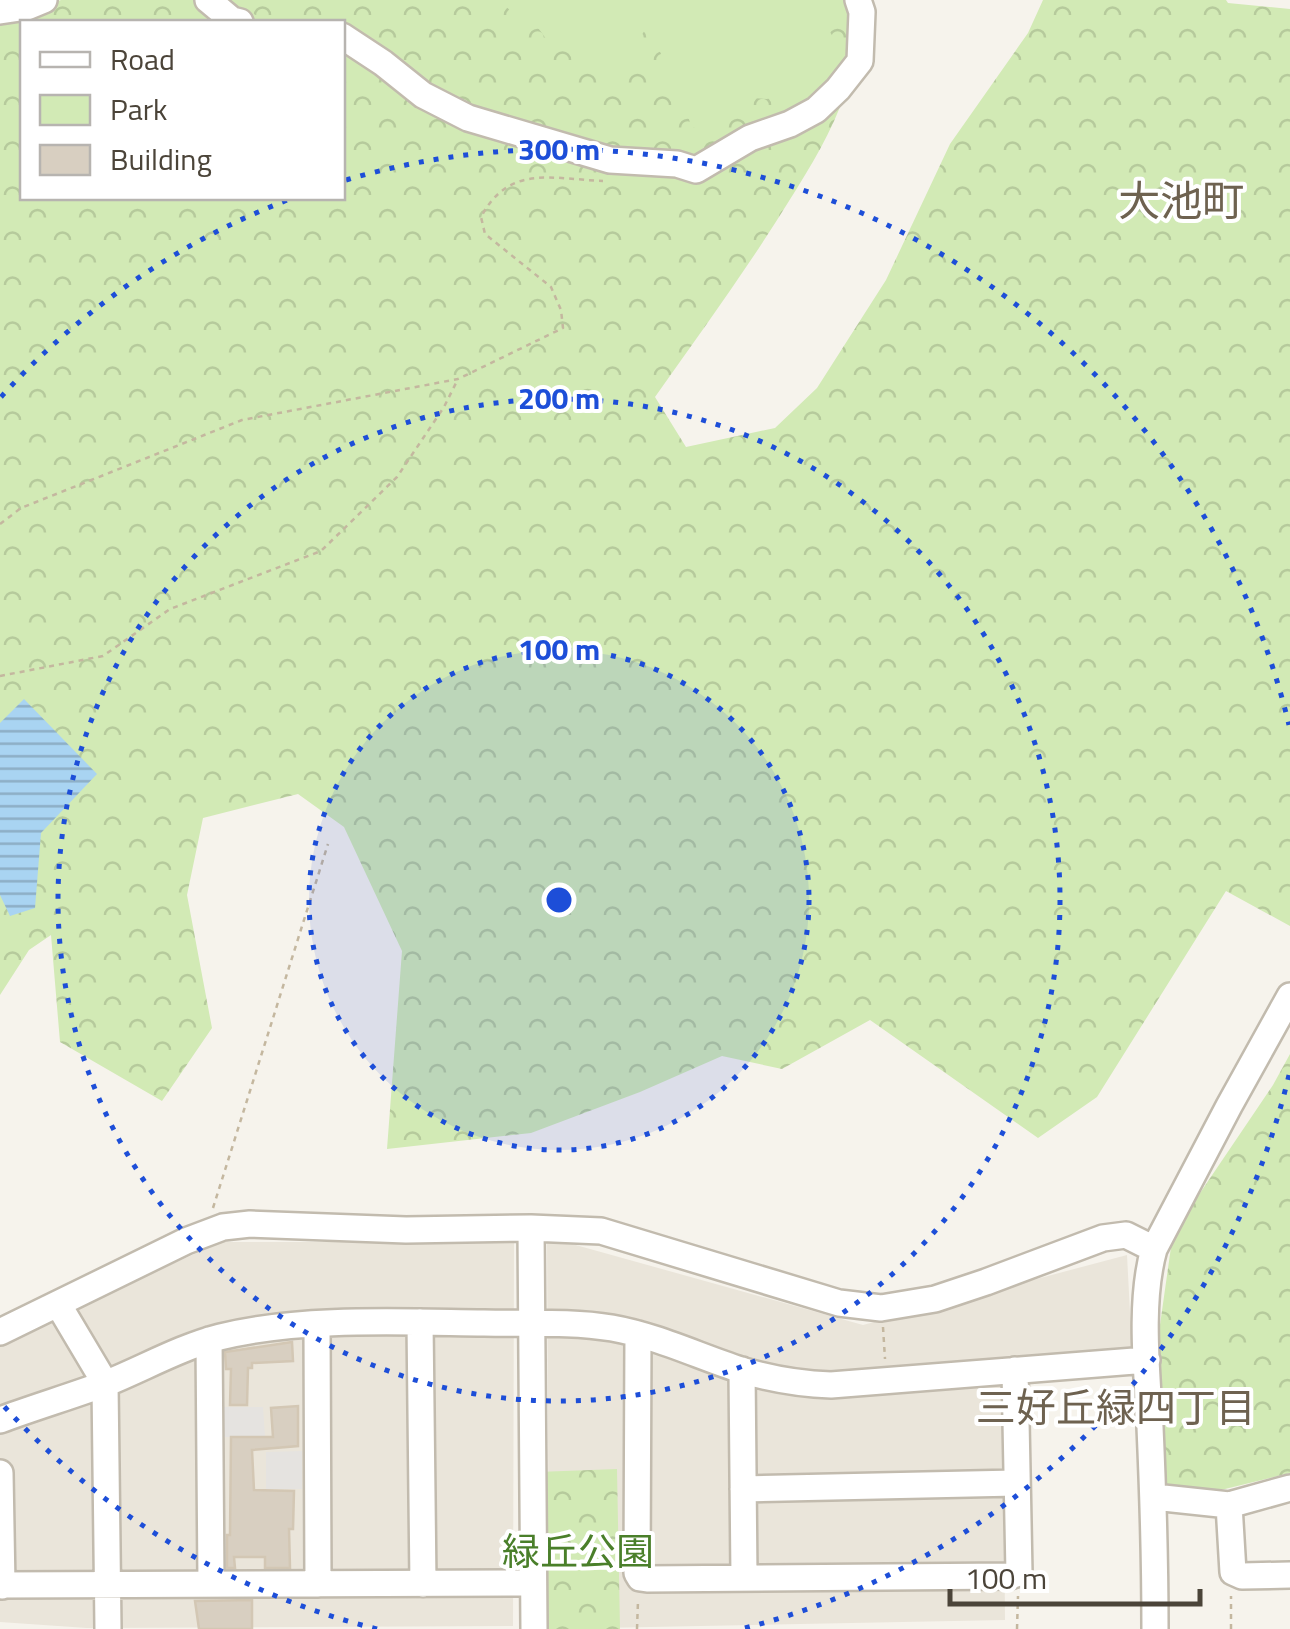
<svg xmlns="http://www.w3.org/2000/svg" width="1290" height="1629" viewBox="0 0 1290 1629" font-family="'Titillium Web','Noto Sans JP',sans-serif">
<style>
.residential{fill:#eae5da}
.green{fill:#d2eab5}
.forest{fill:url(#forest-crowns)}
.parking{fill:#e5e3e0}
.water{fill:url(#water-rules)}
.building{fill:#d8cfc1;stroke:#d3c7b4;stroke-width:2.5}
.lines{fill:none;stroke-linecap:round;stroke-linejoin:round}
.minor-casing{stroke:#c2bbae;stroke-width:30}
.path{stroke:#c4b79f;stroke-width:2.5;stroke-dasharray:5 5;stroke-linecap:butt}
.minor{stroke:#fff;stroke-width:25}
.ring{fill:none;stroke:#1d4ed8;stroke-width:5;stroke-dasharray:5 10}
.labels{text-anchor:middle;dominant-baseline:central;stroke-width:8;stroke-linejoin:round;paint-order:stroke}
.park-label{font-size:38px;fill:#4a7f2a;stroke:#fff}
.neighbourhood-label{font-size:40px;fill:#6e6250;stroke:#fff}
.quarter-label{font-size:42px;fill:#6e6250;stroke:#fff}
.centre{fill:#1d4ed8;stroke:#fff;stroke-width:5}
.ring-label{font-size:30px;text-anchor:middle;font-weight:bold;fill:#1d4ed8;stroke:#fff;stroke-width:8;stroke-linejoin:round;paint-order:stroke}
</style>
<defs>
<pattern id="forest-crowns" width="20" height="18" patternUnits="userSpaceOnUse" patternTransform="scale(2.5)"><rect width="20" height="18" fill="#d2eab5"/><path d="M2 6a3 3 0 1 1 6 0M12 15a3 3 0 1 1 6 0" fill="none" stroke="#b6ca9c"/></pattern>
<pattern id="water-rules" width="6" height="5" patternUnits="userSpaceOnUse" patternTransform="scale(2.5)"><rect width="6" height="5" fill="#a9d4f2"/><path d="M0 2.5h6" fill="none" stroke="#8caec5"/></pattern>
</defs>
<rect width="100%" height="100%" fill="#f6f3ec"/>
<path class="residential" d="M547,1237L863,1325L1127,1255L1132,1351L1003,1361L1005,1620L549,1629Z
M221,1242H514L513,1626L87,1628L0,1622V1342Z"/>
<path class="green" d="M215,0H852L854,57L724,149L342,22H254L231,14Z"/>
<path class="forest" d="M61,0H201L233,22H22V198H342L343,42L423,100L682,171L845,93C832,132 811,166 789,201C747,269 701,332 655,397L686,447L775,428L817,388L886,280L950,144L1028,33L1043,0H1226L1228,3L1290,9V926L1226,891L1097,1097L1038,1138L870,1020L782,1069L722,1056L640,1092L531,1133L387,1149L402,951L344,827L298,794L203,818L187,895L212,1028L162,1101L60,1042L51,935L29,950L0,995V16L28,12Z
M225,0H501L516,18H531L549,43L598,61L622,79L640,69L635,45L647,27L681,92L691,126L704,133L717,116L733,106L736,97L767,99L796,90L815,72L833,62L836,42L827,27L828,0H847L854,31L839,74L820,93L783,119L692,159L601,150L457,103L343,30L342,22L270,21L230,4Z
M1290,1054V1473L1225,1489L1169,1498L1161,1454L1157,1346L1173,1233L1273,1085Z
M617,1469L620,1629H537V1472Z"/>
<path class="parking" d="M220,1407H263L265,1437H220Z
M302,1451V1489H266V1452Z"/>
<path class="water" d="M24,699L97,774L41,833L35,908L10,916L0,895V723Z"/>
<path class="building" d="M292,1342L293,1361L252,1363V1368H248L247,1405H230L231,1369H226L225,1352Z
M298,1406V1446L252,1450L254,1490L294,1491L293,1529H289L290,1568H265V1557H234L235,1568H227V1535H230L231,1437H273L271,1408Z
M252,1600V1629H199L195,1601Z"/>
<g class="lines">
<defs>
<path id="minor" d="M208,0L232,20L240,22
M0,11L27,7L44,0
M342,36L383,63L423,95L468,118L610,160L677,164L696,170L750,138L790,124L816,110L838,89L860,61L862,12L858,0
M531,1228L534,1629
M58,1304L105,1383L108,1629
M420,1322L423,1584
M317,1324L318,1584
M0,1332L186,1241L223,1227L250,1224L406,1230L531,1228L601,1231L839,1303L881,1308L935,1299L986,1282L1103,1238L1126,1235L1154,1249
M638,1334L637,1573L640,1578L647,1579L1010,1576L1019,1573L1015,1370
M209,1340L211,1583
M742,1370L744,1577
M0,1420C35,1407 72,1396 107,1383C144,1368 181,1347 220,1337C300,1317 400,1322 484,1323C526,1324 570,1321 612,1328C657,1336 698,1356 741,1370C771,1379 800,1384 831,1385L1147,1360
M0,1473L2,1586
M743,1489L1016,1483
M1154,1497L1229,1505L1290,1488
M1229,1505L1233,1572L1242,1576L1290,1575
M0,1585L533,1583
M1155,1629C1155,1562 1153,1494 1150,1427C1147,1372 1139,1302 1154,1249L1229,1106L1290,996"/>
</defs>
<use href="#minor" class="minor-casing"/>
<path class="path" d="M0,524L21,508L242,420L458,379L563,328L561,310L551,287L485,234L481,217C509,164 552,179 603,181
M0,676L103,656L170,609L321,551L397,477L444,407L457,381
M213,1208L328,844
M883,1327L885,1359
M637,1629L638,1601
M1017,1629L1018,1596
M1231,1629V1596"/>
<use href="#minor" class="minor"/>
</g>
<circle cx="559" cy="900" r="250" fill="#1d4ed8" fill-opacity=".12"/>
<g class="ring">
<circle cx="559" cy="900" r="250"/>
<circle cx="559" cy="900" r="501"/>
<path d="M1289 1075A751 751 0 0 1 741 1629M377 1629A751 751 0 0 1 1 1403M1 397A751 751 0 0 1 290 199M346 180A751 751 0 0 1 1289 725"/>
</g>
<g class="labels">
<g class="park-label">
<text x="578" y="1551">緑丘公園</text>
</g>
<g class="neighbourhood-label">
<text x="1116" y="1407">三好丘緑四丁目</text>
</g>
<g class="quarter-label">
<text x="1181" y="200">大池町</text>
</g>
</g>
<circle cx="559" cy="900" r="15" class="centre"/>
<g class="ring-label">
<text x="559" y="160">300 m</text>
<text x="559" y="409">200 m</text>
<text x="559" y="660">100 m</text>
</g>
<rect x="20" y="20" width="325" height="180" fill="#ffffff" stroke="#b7b4b0" stroke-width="2.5"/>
<rect x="40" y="52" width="50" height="15" fill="#ffffff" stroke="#b7b4b0" stroke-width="2.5"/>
<text x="110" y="70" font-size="30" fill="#4b4439">Road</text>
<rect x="40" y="95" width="50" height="30" fill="#d2eab5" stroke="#b7b4b0" stroke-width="2.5"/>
<text x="110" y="120" font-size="30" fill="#4b4439">Park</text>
<rect x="40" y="145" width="50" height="30" fill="#d8cfc1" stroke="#b7b4b0" stroke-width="2.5"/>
<text x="110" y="170" font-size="30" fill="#4b4439">Building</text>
<path d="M950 1589v15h250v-15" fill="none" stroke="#4b4439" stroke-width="5"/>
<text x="965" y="1589" font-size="30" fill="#4b4439" stroke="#ffffff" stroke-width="8" paint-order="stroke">100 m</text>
</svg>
